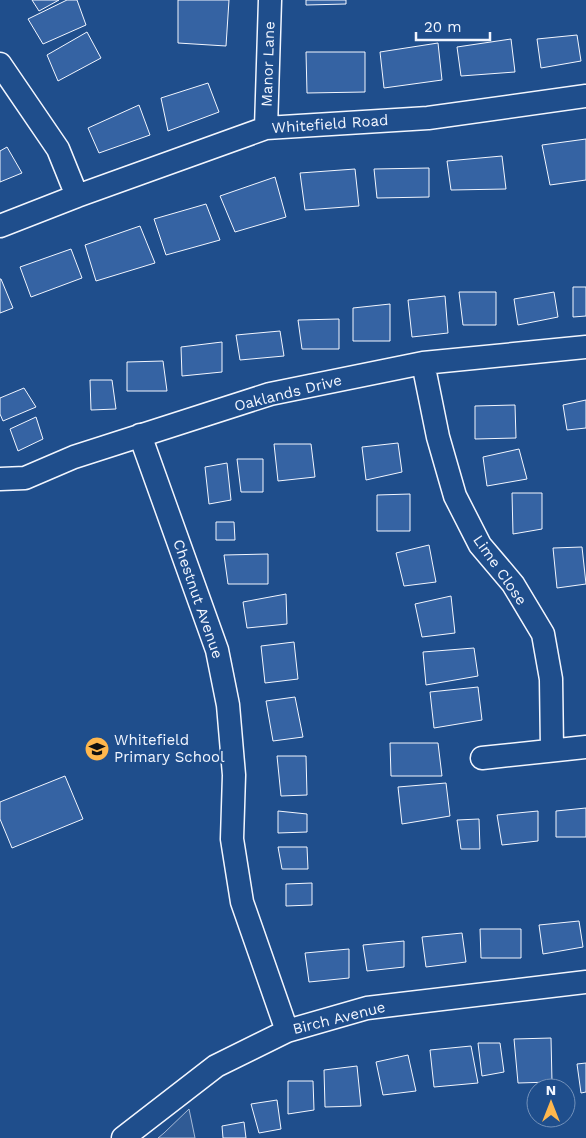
<svg xmlns="http://www.w3.org/2000/svg" width="586" height="1138" viewBox="0 0 586 1138" font-family="'Work Sans',sans-serif">
<style>
.built{fill:#305b95;stroke:#a8bbd7}
.building{fill:#3563a3;stroke:#f2f6ff}
.lines{fill:none;stroke-linecap:round;stroke-linejoin:round}
.minor-casing{stroke:#f2f6ff;stroke-width:25}
.minor{stroke:#1f4e8c;stroke-width:22}
.labels{text-anchor:middle;dominant-baseline:central;stroke-width:4;stroke-linejoin:round;paint-order:stroke}
.street-label{font-size:15px;fill:#f2f6ff;stroke:#1f4e8c}
.poi-label{font-size:15px;fill:#f2f6ff;stroke:#1f4e8c;text-anchor:start}
</style>
<rect width="100%" height="100%" fill="#1f4e8c"/>
<path class="built" d="M189,1109L195,1138H158L164,1133Z"/>
<path class="building" d="M32,0H59L39,11Z
M67,0H77L86,25L43,44L28,19Z
M178,0H229L226,46L178,43Z
M306,0H346V4L306,5Z
M87,32L101,58L58,81L47,55Z
M577,35L581,61L541,68L537,39Z
M511,39L515,72L461,76L457,47Z
M438,43L442,80L384,88L380,52Z
M306,52H365V92L307,93Z
M208,83L219,112L168,131L161,98Z
M139,105L150,135L99,153L88,128Z
M586,139V180L550,185L542,145Z
M7,147L22,173L0,182V151Z
M502,156L506,189L451,190L447,161Z
M429,168V197L377,198L374,169Z
M355,169L359,206L305,210L300,173Z
M275,177L286,217L235,232L220,196Z
M206,204L220,240L166,255L154,219Z
M140,226L155,263L96,281L85,245Z
M71,249L82,278L31,297L20,267Z
M0,279H1L13,308L0,313Z
M573,287H586V316L573,317Z
M459,292H496V325H463Z
M554,292L558,317L518,325L514,299Z
M445,296L448,333L412,337L408,300Z
M390,304V341H353V308Z
M339,319V349H302L298,320Z
M280,331L284,356L240,360L236,335Z
M222,342V372L182,376L181,347Z
M163,361L167,391H127V362Z
M90,380H112L116,409L91,410Z
M24,388L36,407L3,421L0,414V398Z
M586,400V428L567,430L563,405Z
M515,405L516,438L475,439V406Z
M36,417L43,439L18,451L10,429Z
M398,443L402,472L366,480L362,447Z
M274,444H311L315,477L278,481Z
M519,449L527,479L487,486L483,457Z
M237,459H263V492H241Z
M227,463L231,500L209,504L205,467Z
M512,493H542V529L513,534Z
M410,494V531H377V495Z
M216,522H234L235,540H216Z
M429,545L436,582L404,586L396,553Z
M582,547L586,584L557,588L553,548Z
M268,554V584H228L224,555Z
M286,594L287,624L247,628L243,602Z
M451,596L455,633L422,637L415,604Z
M294,642L298,679L265,683L261,646Z
M474,648L478,676L426,685L423,652Z
M478,687L482,720L434,728L430,692Z
M295,697L303,737L273,741L266,701Z
M390,743H438L442,776H391Z
M277,756H306L307,795L281,796Z
M65,776L83,819L12,848L0,819V802Z
M446,783L450,816L402,824L398,787Z
M586,808V837H556V811Z
M278,811L307,814V832L278,833Z
M538,811V841L502,845L497,815Z
M479,819L480,849H461L457,820Z
M278,847H307L308,869H282Z
M312,883V905L286,906V884Z
M579,921L583,947L543,954L539,925Z
M480,929H521V958H481Z
M462,933L466,962L426,967L422,937Z
M404,941V967L367,971L363,945Z
M349,949V978L309,982L305,953Z
M551,1038L552,1082L518,1083L514,1039Z
M478,1043H500L504,1072L482,1076Z
M471,1046L478,1083L434,1087L430,1050Z
M408,1055L416,1091L383,1095L376,1062Z
M586,1063V1092L581,1093L577,1064Z
M357,1066L361,1106L325,1107L324,1070Z
M288,1081H313L314,1110L288,1114Z
M277,1100L281,1129L259,1133L251,1104Z
M244,1122L246,1138H223L222,1126Z"/>
<g class="lines">
<defs>
<path id="minor" d="M0,64L58,149L77,196
M266,128L270,0
M0,226L77,196L266,128L428,118L586,96
M423,363L438,437L455,496L480,545L513,584L543,634L551,679L552,749
M140,435L217,650L228,705L234,775L232,839L242,902L287,1031
M0,479L25,478L74,457L270,394L423,363L586,347
M482,758L586,747
M123,1138L216,1066L287,1031L367,1008L586,982"/>
</defs>
<use href="#minor" class="minor-casing"/>
<use href="#minor" class="minor"/>
</g>
<defs>
<symbol id="school-disc" viewBox="-11 -11 22 22"><circle r="9.5" fill="#ffb74d" stroke="#1f4e8c"/><path d="M0-5L7-2L0 1L-7-2ZM-4 1L0 2.5L4 1V4Q0 6-4 4Z" fill="#111"/></symbol>
</defs>
<g fill-rule="evenodd">
<use href="#school-disc" x="83" y="735" width="28" height="28"/>
</g>
<g class="labels">
<g class="street-label">
<text transform="translate(268 64) rotate(-88)">Manor Lane</text>
<text transform="translate(330 124) rotate(-4)">Whitefield Road</text>
<text transform="translate(288 393) rotate(-14)">Oaklands Drive</text>
<text transform="translate(500 570) rotate(55)">Lime Close</text>
<text transform="translate(198 599) rotate(71)">Chestnut Avenue</text>
<text transform="translate(339 1018) rotate(-14)">Birch Avenue</text>
</g>
<g class="poi-label">
<text x="114" y="740">Whitefield<tspan x="114" dy="17">Primary School</tspan></text>
</g>
</g>
<g transform="translate(551 1103)"><circle r="24" fill="#1f4e8c" stroke="#7391ba"/>
<path d="M0-4L9 19L0 12L-9 19Z" fill="#ffb74d"/>
<text y="-8" font-size="14" font-weight="bold" text-anchor="middle" fill="#f2f6ff">N</text>
</g>
<path d="M416 32v8h74v-8" fill="none" stroke="#f2f6ff" stroke-width="2.5"/>
<text x="424" y="32" font-size="15" fill="#f2f6ff" stroke="#1f4e8c" stroke-width="4" paint-order="stroke">20 m</text>
</svg>
